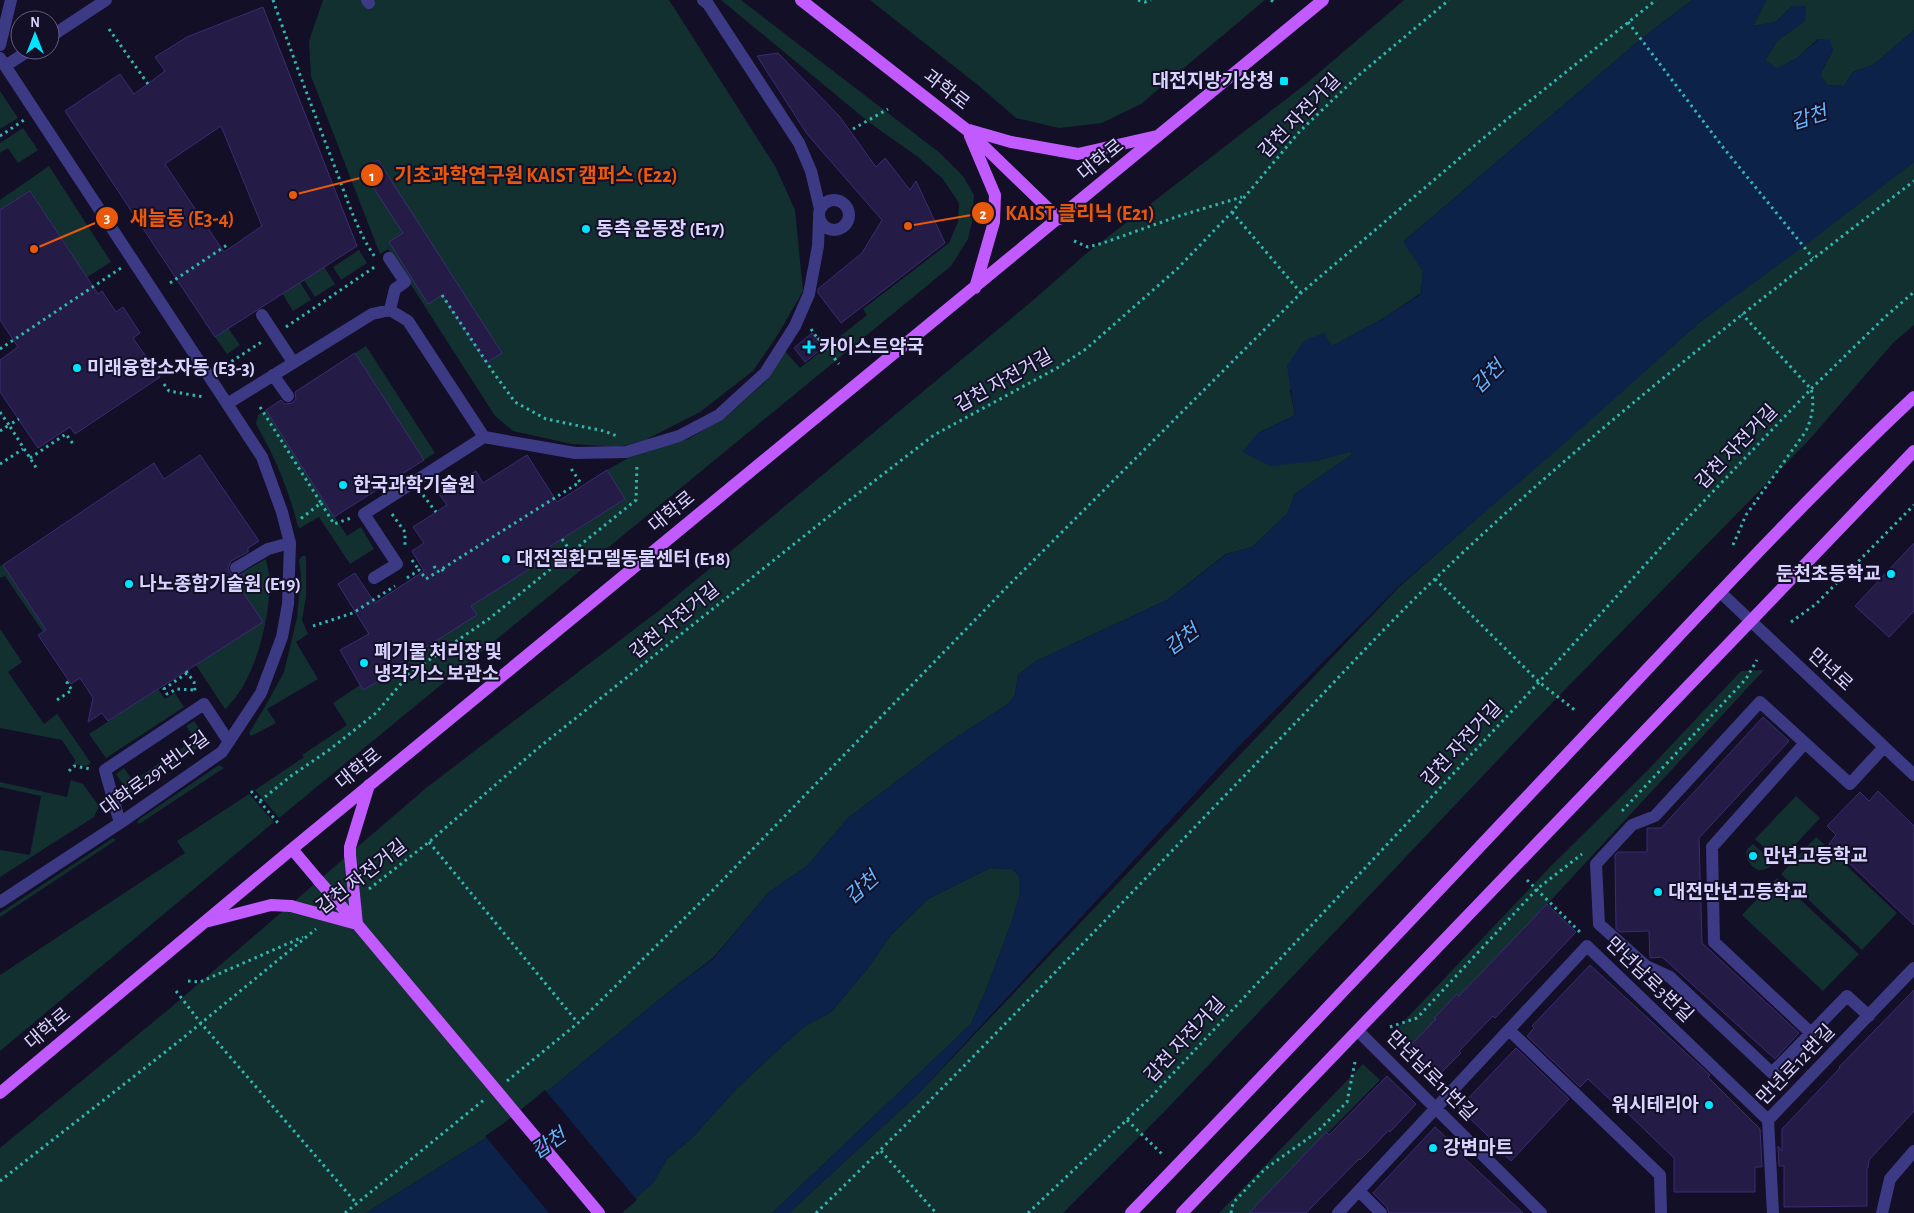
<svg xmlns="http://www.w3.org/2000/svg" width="1914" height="1213" viewBox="0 0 1914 1213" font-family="'Alegreya Sans','Noto Sans KR',sans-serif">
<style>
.green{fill:#12302f}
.water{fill:#0c2248}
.pier{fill:#130f26}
.building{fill:#241b47;stroke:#3b2d73;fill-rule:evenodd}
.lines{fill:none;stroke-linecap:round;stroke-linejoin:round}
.path{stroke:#2fb8b0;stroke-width:3;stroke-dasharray:2.5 4;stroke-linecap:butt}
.minor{stroke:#3d3a85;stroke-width:12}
.major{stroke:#c25bff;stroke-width:12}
.major-bridge{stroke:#c25bff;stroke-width:12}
.poi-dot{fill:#00e5ff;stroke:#130f26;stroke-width:2}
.labels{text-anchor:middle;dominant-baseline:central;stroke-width:4;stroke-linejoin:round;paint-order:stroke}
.poi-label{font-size:19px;font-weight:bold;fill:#d9d4ff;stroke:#130f26;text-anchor:start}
.street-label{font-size:19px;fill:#d9d4ff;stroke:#130f26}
.water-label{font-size:20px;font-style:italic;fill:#62b6ff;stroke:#130f26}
.leader{fill:none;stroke:#e8590c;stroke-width:2}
.callout-dot{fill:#e8590c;stroke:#130f26;stroke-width:2}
.mark-label{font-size:15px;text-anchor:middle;font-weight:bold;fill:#fff}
.callout-label{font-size:20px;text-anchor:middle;font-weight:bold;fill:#e8590c;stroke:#130f26;stroke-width:4;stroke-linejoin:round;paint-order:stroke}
</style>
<rect width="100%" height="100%" fill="#130f26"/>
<path class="green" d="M323,0H669L775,166L795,210L803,291L777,336L753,371L700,412L645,440L619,447L572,444L513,431L495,416L388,249L380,254L311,76L309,41Z
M721,0H741L940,153L963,176L974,195L972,222L968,239L951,266L279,818L255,790L304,757L302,755L347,725L333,703L360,685L363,690L388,676L391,669L476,615L471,606L553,554L549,547L625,499L607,470L630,457L688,439L726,417L767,380L785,351L800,368L867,315L863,309L949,243L958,222L959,203L942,178L918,157L870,123Z
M870,0H1265L1141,104L1102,123L1059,128L1016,118L979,86Z
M1404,0H1692L1641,39L1404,241L1423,271L1421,293L1384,318L1332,346L1290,390L1295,415L1258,433L1316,461L1352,451L1351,455L1295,494L1287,514L1252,547L1226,554L1167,600L1036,661L1018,675L1015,695L1008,704L946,744L848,818L807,866L769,892L713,958L672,989L505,1126L366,1213H0V1148L169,1009L426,788L661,609L1031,302L1087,253L1307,83Z
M1766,0H1914V30L1873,65L1853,72L1844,86L1827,85L1820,75L1833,50L1818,39L1797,58L1777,69L1765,60L1777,41L1804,21L1792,6L1776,22L1753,26Z
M0,91L18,118L0,129Z
M23,128L38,150L18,163L8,148L0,153V143Z
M1914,162V325L1893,343L1809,440L1549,706L1166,1110L1063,1213H789L919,1093L1399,587L1700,322Z
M49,166L111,262L87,277L30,191L9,204L15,213L0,219V200Z
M359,250L367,263L341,280L333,267Z
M324,267L335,284L315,297L304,280Z
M300,282L311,300L293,311L282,293Z
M228,328L240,345L227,354L215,337Z
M366,346L435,453L424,460L355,353Z
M266,410L347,536L361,527L374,549L350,564L319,517L300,528L298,527C289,490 275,457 256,424L258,415Z
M302,556H306V596L302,620L308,634L296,642L318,679L267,709L276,723L251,736L249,733L266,705L284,672L297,618L301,575L299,560Z
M266,559C267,567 270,575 270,582C269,622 255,682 225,709L196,665L262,622L241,589L244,571Z
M3,565L47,630L43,632L5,576L0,578V566Z
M0,629L22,662L8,672L44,724L57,714L91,763L86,766L74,764L75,760L62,740L0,728Z
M1764,670L1552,899L1405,1053L1389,1037L1549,868L1647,771L1741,671Z
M158,689L165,699L175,693L184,707L106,758L89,734Z
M194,721L207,740L201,746L129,794L116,774L124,768L133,781L195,739L186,726Z
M219,765L224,768L139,824L137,822L141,818Z
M71,780L83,784L99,806L94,817L0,877V850L30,855L41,796L0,787V782L67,797Z
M249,794L274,822L0,1051V975L185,853L177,841Z
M1796,796L1820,818L1779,862L1755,839Z
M1816,837L1897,913L1862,950L1781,874Z
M113,838L116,840L0,917V913Z
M1753,844L1774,863C1770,867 1765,871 1759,870C1751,868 1744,857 1747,850C1749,847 1751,846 1753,844Z
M990,868L1012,869L1019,876V897L1011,924L986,990L971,1024L772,1213H618L653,1183L667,1159L693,1137L736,1089L802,1028L831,1012L868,968L890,936L928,899Z
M1777,878L1859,954L1823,991L1742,915Z
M1363,1064L1380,1080L1249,1213H1219Z"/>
<path class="water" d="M1692,0H1766L1753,26L1776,22L1792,6H1806L1805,21L1777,41L1765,60L1777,68L1797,58L1819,39L1830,40L1833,50L1820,75L1827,85L1844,86L1853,72L1873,65L1914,30V162L1803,247L1700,322L1574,435L1398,587L1239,746L919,1093L789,1213H772L971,1024L986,990L1011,924L1019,897V876L1012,869L990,868L928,899L890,936L868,968L831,1012L802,1028L736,1089L693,1137L667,1159L653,1183L618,1213H366L505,1126L672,989L713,959L769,892L807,866L848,818L946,744L1008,704L1015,695L1018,675L1036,661L1167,600L1227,554L1252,547L1287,514L1295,494L1351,455L1352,451L1316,461L1271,466L1242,452L1258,433L1295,415L1287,366L1304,341L1324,333L1332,346L1384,318L1421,294L1423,271L1403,242L1641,39Z"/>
<path class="pier" d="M545,1090L637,1200L622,1213H549L485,1136L503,1124Z"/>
<path class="building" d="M263,7L357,246L215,337L65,111L120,74L134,94L165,71L155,57L187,37ZM221,126L262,226L224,252L165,164Z
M778,53L840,117L876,167L885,158L910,190L916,181L945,243L841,323L818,293V289L862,253L882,220L807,134L757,56Z
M378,160L502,353L486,363L442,295L428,304L389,242L403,233L362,170Z
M30,191L98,294L102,291L116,312L123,307L140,333L133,338L160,377L75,434L70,427L38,448L0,392V360L18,347L0,320V210Z
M812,333L824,347L805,362L794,348Z
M355,353L424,460L334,517L266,410L281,400L285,404L292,403L296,399L295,392Z
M200,455L259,541L248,548V552L231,561L228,569L232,575L237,576L244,573L241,589L263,622L108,721L102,713L88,722L93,698L80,678L71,684L38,635L46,630L3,565L154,463L164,479Z
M527,455L557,502L607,470L625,499L549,547L553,554L471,606L477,615L386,672L388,676L363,690L340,650L369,634L338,584L355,573L375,603L424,571L412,551L424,543L413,527L447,505L439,494L476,471L483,483Z
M1914,543V611L1889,637L1855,606Z
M1763,717L1789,741L1699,838L1702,943L1799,1033L1775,1059L1662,957L1650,958L1649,931L1620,932L1616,929L1615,855L1618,852H1647V828H1661Z
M1878,791L1914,826V925L1829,844L1836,835L1827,826L1860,792L1869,801Z
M1547,904L1576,932L1495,1018L1493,1016L1459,1051L1461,1053L1438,1076L1408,1048L1436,1019L1434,1018L1457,994L1459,996Z
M1590,965L1710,1075L1708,1077L1760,1129L1762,1167H1755V1192H1674V1158L1621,1107L1620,1109L1588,1079L1580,1087L1527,1036L1534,1028L1532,1026Z
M1914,990V1111L1869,1160L1868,1168H1867V1206L1784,1207V1166H1779L1778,1146L1782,1151V1129L1840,1068L1839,1067Z
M1516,1048L1569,1099L1511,1161L1487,1139L1489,1137L1459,1108Z
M1387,1076L1416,1104L1390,1132L1389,1130L1360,1160L1359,1159L1306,1213H1249L1326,1132L1329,1135Z
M1435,1127L1464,1154L1462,1156L1523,1213H1389L1387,1207L1373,1193Z"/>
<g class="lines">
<path class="path" d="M273,0C293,57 314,113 336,170C347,199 357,231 375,257
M1138,0L1145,2L1151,0
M1271,0L1274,2
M1628,22L1722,146L1813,258
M109,29L148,84
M853,129L888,109
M0,136L24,120
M1232,212L1301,293
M1074,241L1088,247L1103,243L1179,216L1242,197
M170,283L227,245
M442,295L493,372L515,402L546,419L604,431L617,436
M286,327L376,266
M811,329L818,339
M818,338L839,364
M0,349L121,268
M226,365L263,341
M164,384L169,391L204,397
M260,407L321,503L299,520
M0,412L9,425L19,419
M0,431L9,425L37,469
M30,458L66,434L73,444
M0,464L23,449
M423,495L436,512
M321,503L334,524L351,518
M392,514L405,532V548
M562,539L572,553
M1733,545L1746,515L1806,431C1812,417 1815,404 1811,389L1742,314
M576,549L598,561
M412,560L419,570
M434,566L437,572
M442,569L445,574
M407,578L419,570L426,579L580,482L570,467
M1435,579L1539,682L1576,711
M1791,622L1816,604L1914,505
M313,626L353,613L395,586
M186,671L194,682L195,691
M187,673L164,689L167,694L177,689L194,690
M57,700L72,690L67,683L69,681
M69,771L74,766L91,769
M251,791L278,823
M260,801L291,776L329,750L376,713L410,673L490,618L636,500L637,464
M1622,811L1746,679L1757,660
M429,842L578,1023
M1527,880L1580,932
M369,889L429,842L537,749L838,509L934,435L1057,368L1086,349L1177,269L1232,212L1300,131L1359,75L1449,0
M188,981L200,982L303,937
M176,991L200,1022L357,1204
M1390,1027L1417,1018L1537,889L1582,854
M507,1081L578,1023L712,891L1007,587L1301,293L1481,140L1656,0
M1127,1120L1163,1155
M881,1151L936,1213
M0,1181L178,1042L316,929
M345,1213L485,1099
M816,1213C972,1062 1121,903 1272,747C1327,691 1379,632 1436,578C1585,435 1750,307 1914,181
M1028,1213L1151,1097L1539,682L1683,523L1811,389L1885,317L1914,292
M1231,1213L1233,1203L1265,1169L1317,1132L1347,1102L1355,1062"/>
<path class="minor" d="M367,0L369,3
M703,0L708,4L799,143L811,171L820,209
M50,37L106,0
M0,45L11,0
M0,58L262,457L282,512L290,543L288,604L282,637L261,693L222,752L120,823L0,902
M5,66L30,50
M819 215a15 15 0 1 1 30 0a15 15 0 1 1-30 0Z
M389,258L405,282L395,289L390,310
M262,315L293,362
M273,375L288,396
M227,404L372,314L390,310L408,321L484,437L364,514L397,564L374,578
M484,437L575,453L626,452L679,436L719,415L765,373L795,326L809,294L818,246L819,219
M236,568L268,549L290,543
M1720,592L1914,775
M1805,743L1760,702L1655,816L1632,825L1596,864L1599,924L1646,966L1670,977L1772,1073L1847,996L1869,1016
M120,823L105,770L204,704L229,742
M1509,1030L1660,1175L1661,1213
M1358,1031L1541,1213
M1811,1033L1714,942L1712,847L1805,743L1850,784L1884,747
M1359,1191L1381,1213
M1338,1213L1587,946L1768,1120
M1773,1213L1768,1120L1914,968
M1882,1213L1890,1179L1914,1151"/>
<path class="major" d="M801,0L967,130L1059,219
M969,130L1011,142L1078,154L1157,136
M970,136L995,195L994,222L975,288
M292,849L319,881
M350,855V847L369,785
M209,921L271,905L291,906
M0,1093L292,849L1323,0
M1131,1213C1285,1054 1437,892 1589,731C1696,618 1801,503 1914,397
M1182,1213L1914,451"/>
<path class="major-bridge" d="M350,855L357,924
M319,881L357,924L599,1213
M291,906L357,924"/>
</g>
<g class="poi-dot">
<rect x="1279" y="76" width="10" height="10" rx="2.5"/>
<circle cx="586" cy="229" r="5"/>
<path d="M806.5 339.5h5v5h5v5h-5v5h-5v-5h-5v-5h5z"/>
<circle cx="77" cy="368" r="5"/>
<circle cx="343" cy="485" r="5"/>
<circle cx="506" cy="559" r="5"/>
<circle cx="1891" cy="574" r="5"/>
<circle cx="129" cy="584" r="5"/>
<circle cx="364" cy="663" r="5"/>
<circle cx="1753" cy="856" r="5"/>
<circle cx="1658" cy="892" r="5"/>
<circle cx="1709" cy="1105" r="5"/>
<circle cx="1433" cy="1148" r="5"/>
</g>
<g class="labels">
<g class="poi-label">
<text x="1274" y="81" text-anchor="end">대전지방기상청</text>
<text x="596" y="229">동측 운동장 (E17)</text>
<text x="819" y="347">카이스트약국</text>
<text x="87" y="368">미래융합소자동 (E3-3)</text>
<text x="353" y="485">한국과학기술원</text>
<text x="516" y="559">대전질환모델동물센터 (E18)</text>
<text x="1881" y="574" text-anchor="end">둔천초등학교</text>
<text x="139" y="584">나노종합기술원 (E19)</text>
<text x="374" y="652">폐기물 처리장 및<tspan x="374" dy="22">냉각가스 보관소</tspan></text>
<text x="1763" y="856">만년고등학교</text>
<text x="1668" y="892">대전만년고등학교</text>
<text x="1699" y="1105" text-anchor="end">워시테리아</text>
<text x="1443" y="1148">강변마트</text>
</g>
<g class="street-label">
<text transform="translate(946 90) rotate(38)">과학로</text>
<text transform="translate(1300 116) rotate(-46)">갑천 자전거길</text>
<text transform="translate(1101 160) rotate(-39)">대학로</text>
<text transform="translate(1004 381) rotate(-29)">갑천 자전거길</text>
<text transform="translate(1737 447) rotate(-46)">갑천 자전거길</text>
<text transform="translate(672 512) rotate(-39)">대학로</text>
<text transform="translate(675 621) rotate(-39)">갑천 자전거길</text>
<text transform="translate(1830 670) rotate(43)">만년로</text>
<text transform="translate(1462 744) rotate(-47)">갑천 자전거길</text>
<text transform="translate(359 769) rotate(-39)">대학로</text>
<text transform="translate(155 774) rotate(-36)">대학로291번나길</text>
<text transform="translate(362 877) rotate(-38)">갑천 자전거길</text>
<text transform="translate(1649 980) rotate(44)">만년남로3번길</text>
<text transform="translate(48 1029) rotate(-40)">대학로</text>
<text transform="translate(1185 1040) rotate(-47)">갑천 자전거길</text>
<text transform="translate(1796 1065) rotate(-46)">만년로12번길</text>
<text transform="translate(1431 1076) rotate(45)">만년남로11번길</text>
</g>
<g class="water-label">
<text transform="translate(1809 118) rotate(-18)">갑천</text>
<text transform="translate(1488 377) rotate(-45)">갑천</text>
<text transform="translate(1182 640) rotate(-37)">갑천</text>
<text transform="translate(862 888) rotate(-42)">갑천</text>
<text transform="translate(549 1144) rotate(-34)">갑천</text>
</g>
</g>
<path class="leader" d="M293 195L372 175M908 226L983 213M34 249L107 218"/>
<g class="callout-dot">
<circle cx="293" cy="195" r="5"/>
<circle cx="908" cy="226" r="5"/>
<circle cx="34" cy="249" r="5"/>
<circle cx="372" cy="175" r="12"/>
<circle cx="983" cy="213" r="12"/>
<circle cx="107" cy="218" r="12"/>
</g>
<g class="mark-label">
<text x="372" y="181">1</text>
<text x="983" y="219">2</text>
<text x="107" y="223">3</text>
</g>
<g class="callout-label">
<text x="536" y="182">기초과학연구원 KAIST 캠퍼스 (E22)</text>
<text x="1080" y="220">KAIST 클리닉 (E21)</text>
<text x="182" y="225">새늘동 (E3-4)</text>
</g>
<g transform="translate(35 35)"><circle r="24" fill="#130f26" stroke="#625e7d"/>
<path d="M0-4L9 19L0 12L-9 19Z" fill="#00e5ff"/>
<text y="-8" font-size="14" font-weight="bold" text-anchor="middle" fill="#d9d4ff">N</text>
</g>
</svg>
